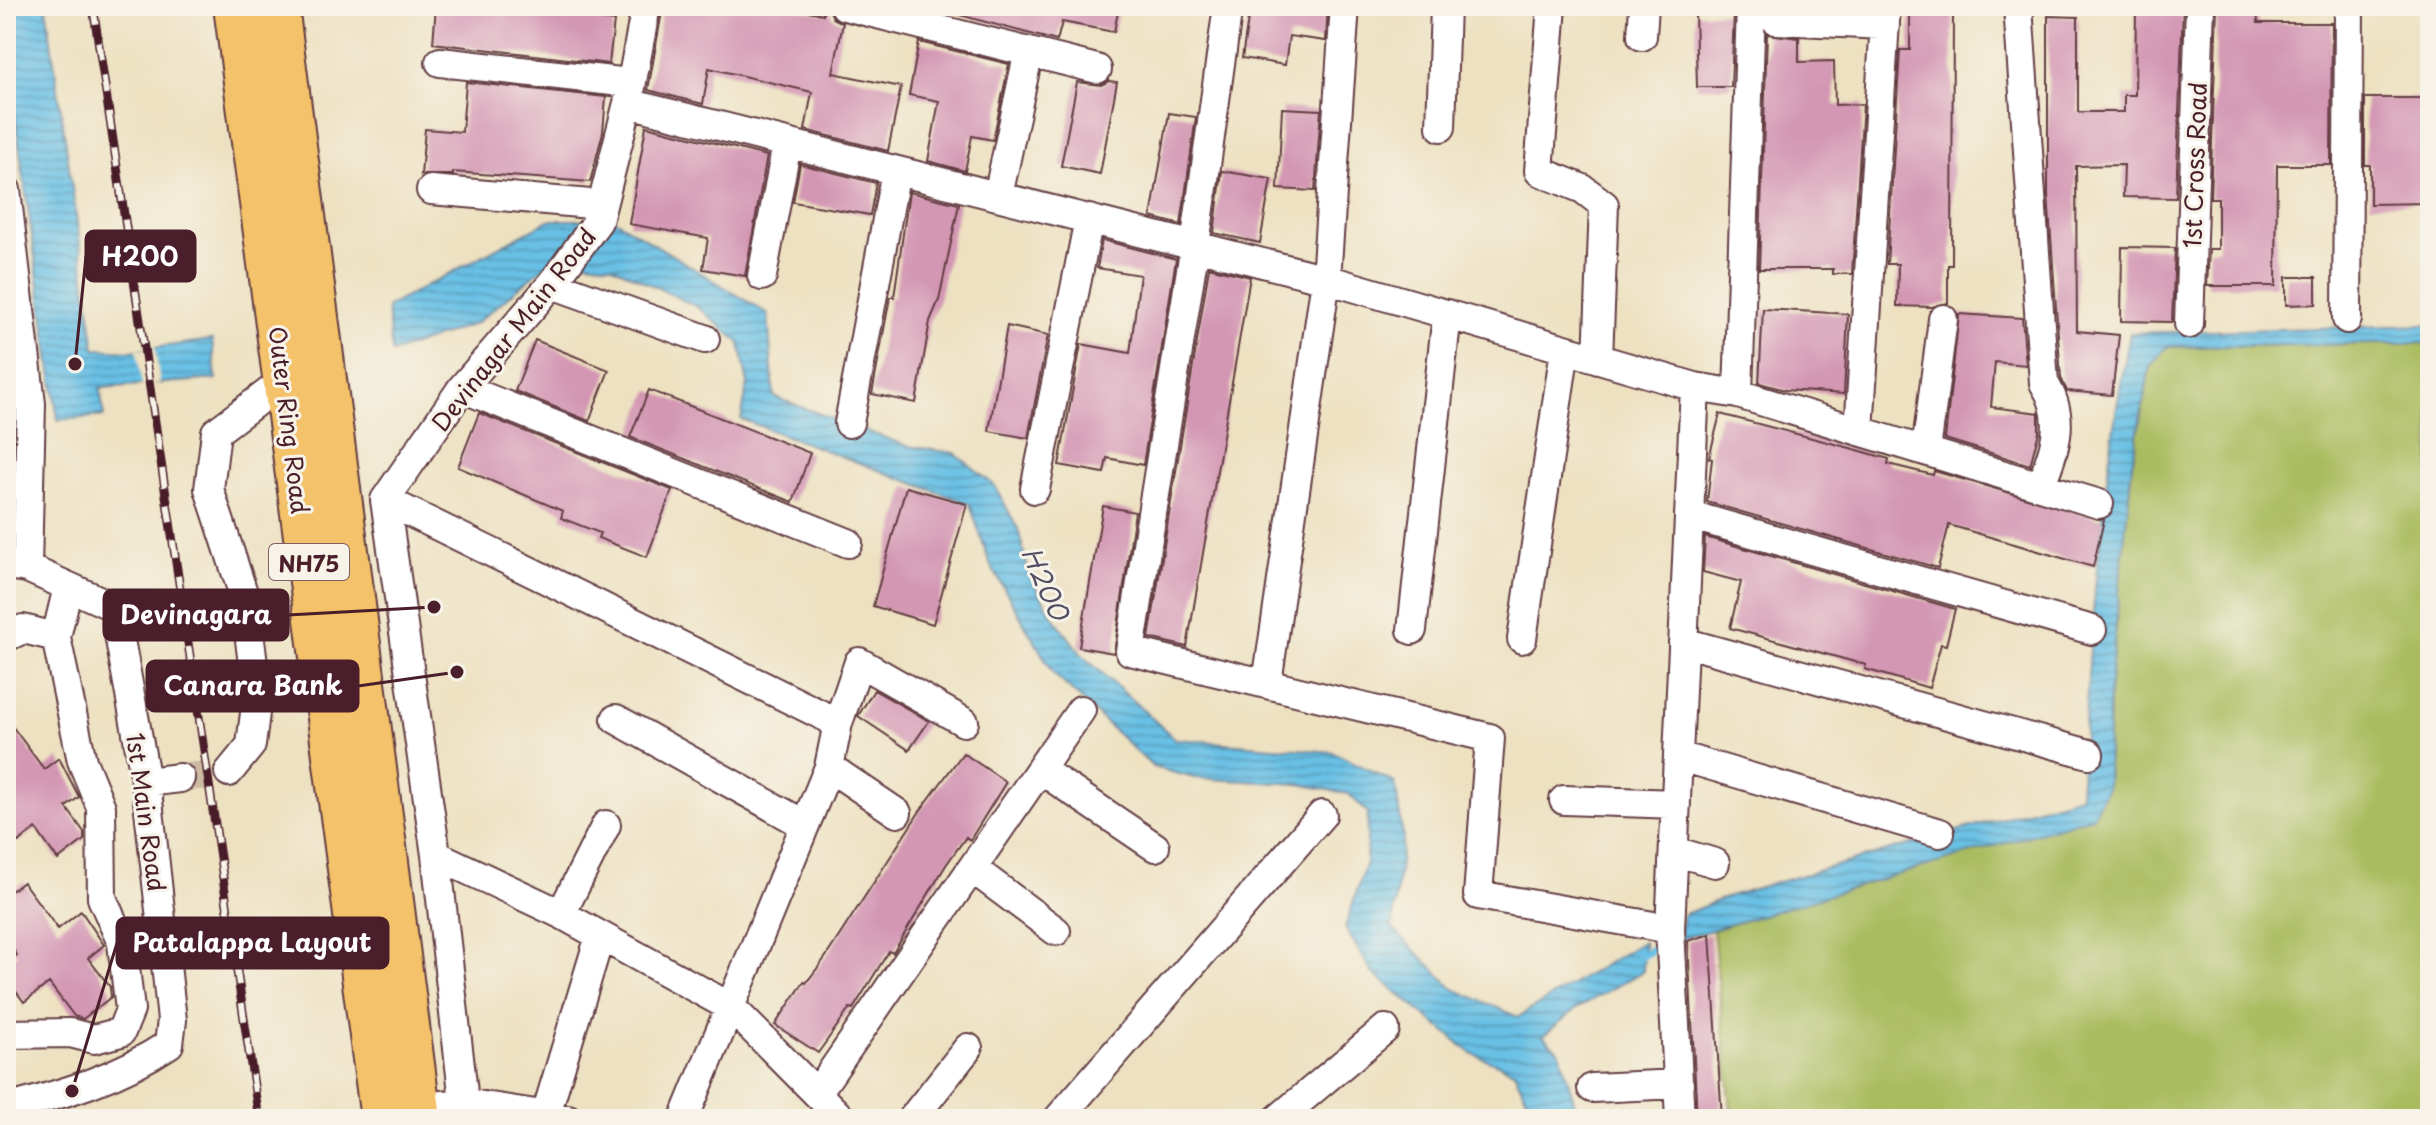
<svg xmlns="http://www.w3.org/2000/svg" width="2436" height="1125" viewBox="0 0 2436 1125" font-family="'Playpen Sans',sans-serif">
<style>
.green{fill:#aabc5f;stroke:#7a6e45;stroke-width:2}
.water{fill:url(#water-rules);stroke:#597088;stroke-width:2}
.pier{fill:#ede1c1}
.lines{fill:none;stroke-linecap:round;stroke-linejoin:round}
.stream{stroke:#68c0e5;stroke-width:8}
.building{fill:#d396b3}
.minor-tunnel{stroke:#ccbaa3;stroke-width:28;stroke-dasharray:28 14;stroke-linecap:butt}
.minor-casing{stroke:#623c42;stroke-width:32}
.highway-casing{stroke:#623c42;stroke-width:46}
.minor{stroke:#fff;stroke-width:28}
.highway{stroke:#f4c26a;stroke-width:42}
.rail-casing{stroke:#4a1f2b;stroke-width:9}
.rail{stroke:#f7f3e8;stroke-width:6;stroke-dasharray:18;stroke-linecap:butt}
.labels{text-anchor:middle;dominant-baseline:central;stroke-width:6;stroke-linejoin:round;paint-order:stroke}
.shield{fill:#f7f3e8;stroke:#7e5f64;stroke-width:2}
.shield-label{font-size:22px;font-weight:bold;fill:#4a1f2b}
.street-label{font-size:24px;fill:#4a1f2b;stroke:#f7f3e8}
.water-label{font-size:26px;font-style:italic;fill:#534f63;stroke:#f7f3e8}
.leader{fill:none;stroke:#4a1f2b;stroke-width:3}
.callout-dot{fill:#4a1f2b;stroke:#f7f3e8;stroke-width:3}
.callout{fill:#4a1f2b;stroke:#4a1f2b;stroke-width:3}
.callout-label{font-size:26px;text-anchor:middle;font-weight:bold;fill:#fff}
</style>
<defs>
<pattern id="water-rules" width="6" height="5" patternUnits="userSpaceOnUse" patternTransform="scale(2)"><rect width="6" height="5" fill="#68c0e5"/><path d="M0 2.5h6" fill="none" stroke="#589bba"/></pattern>
</defs>
<rect width="100%" height="100%" fill="#f7f3e8"/>
<filter id="ink" filterUnits="userSpaceOnUse"><feTurbulence type="fractalNoise" baseFrequency=".0125" numOctaves="2"/><feDisplacementMap in="SourceGraphic" scale="16" xChannelSelector="R" yChannelSelector="G"/><feConvolveMatrix kernelMatrix="1 2 1 2 8 2 1 2 1" color-interpolation-filters="sRGB"/></filter>
<filter id="wash" filterUnits="userSpaceOnUse"><feTurbulence type="fractalNoise" baseFrequency=".006" numOctaves="4" result="noise"/><feDisplacementMap in="SourceGraphic" scale="32" xChannelSelector="R" yChannelSelector="G"/><feGaussianBlur stdDeviation="1.8" result="paint"/><feColorMatrix in="noise" values="0 0 0 0 0 0 0 0 0 0 0 0 0 0 0 0 0 1.4 0 .05"/><feComposite in="paint" operator="in"/></filter>
<g filter="url(#wash)">
<rect width="100%" height="100%" fill="#ede1c1"/>
<path class="green" d="M2430,343V1119H1732L1713,930L1882,876L2107,788L2109,692L2132,464L2150,366L2165,347Z"/>
<path class="water" d="M6,6H46L95,349L131,351L212,340L216,379L100,388L104,416L58,420L6,52Z
M549,220H615L768,314L774,397L907,446L955,453L995,486L1018,529L1030,577L1055,619L1082,655L1175,739L1333,752L1395,783L1403,837L1392,928L1454,989L1518,1017L1644,941L1643,971L1576,1009L1543,1036L1560,1052L1579,1119H1536L1514,1071L1471,1053L1373,973L1345,928L1366,862L1368,813L1349,794L1300,784L1194,778L1153,767L1053,673L990,564L970,504L741,419L748,384L740,343L699,308L611,265L555,258L476,323L392,353L387,307Z
M2430,325V343L2166,347L2150,366L2132,464L2109,692L2107,788L2092,817L1678,940L1683,915L1726,897L2080,796C2090,640 2100,485 2130,333Z"/>
<path class="pier" d="M155,347L160,384L142,386L137,350Z"/>
<g class="lines">
<path class="stream" d="M1637,959L1663,943"/>
</g>
<g id="blocks">
<path class="building" d="M436,6H601L600,19L614,21L609,64L433,43Z
M663,6H785L823,14L824,6H828L833,18L843,23L833,73L901,87L888,151L805,130L812,92L709,68L703,104L648,90Z
M926,6H1119L1114,32L1062,22L1057,41Z
M1250,6L1296,10L1297,6H1328L1326,41L1289,36L1285,65L1242,58Z
M1910,6H1953L1952,265H1948V303L1932,307L1897,306L1898,264H1887L1900,50H1910Z
M2136,6H2183L2176,198L2123,197L2124,165L2076,166L2077,331L2119,335L2112,395L2067,391L2061,378L2048,195V16L2078,17V112H2124V95H2135Z
M2217,6H2257L2258,23H2332L2331,165H2277L2276,286H2207L2209,249H2218V198H2210Z
M1695,13H1734L1731,87H1697Z
M1767,34L1799,38V62L1834,61L1835,105L1863,104L1852,274H1833V269H1759Z
M919,42L1009,64L993,140L972,136L965,171L928,161L939,101L909,95Z
M1109,81L1117,82L1100,174L1061,166L1077,82L1101,85Z
M466,82L606,97L603,132L590,182L453,172V175H421L425,129L462,132Z
M2365,98H2430V203L2370,204V165H2365Z
M1282,108L1321,110L1315,191L1278,189Z
M1169,113L1196,117L1181,225L1151,217Z
M646,126L767,156L745,276L703,269L708,238L629,224Z
M800,164L876,183L870,215L793,202Z
M1222,171L1271,179L1260,243L1214,233Z
M909,192L959,204L939,300L930,321L916,403L872,394L890,297H894Z
M1102,240L1176,259L1143,465L1107,458L1104,473L1059,465L1081,344L1130,353L1140,275L1097,268Z
M2122,247L2175,248L2172,322L2121,321Z
M1209,267L1250,277L1187,647L1149,638Z
M2286,277H2316V304L2286,305Z
M1763,309L1848,314L1844,394L1785,390L1759,383Z
M1959,314L2022,318L2026,365L1995,362L1991,407L2039,413V432L2030,465L1945,439Z
M1007,326L1048,335L1028,438L989,431Z
M535,340L609,370L589,421L515,391Z
M649,390L810,453L793,502L630,437Z
M479,413L672,490L647,557L598,538L600,533L561,518L563,511L458,467Z
M1720,414L1854,449L1889,459L1888,464L1933,475L1934,471L2104,520L2093,567L1949,525L1938,568L1707,502L1712,459L1709,458Z
M906,487L967,504L933,624L873,606Z
M1103,506L1135,512L1114,653L1079,647Z
M1705,537L1955,609L1946,645L1941,644L1929,688L1865,669L1866,665L1730,628L1741,582L1703,572Z
M874,690L929,721L909,750L858,716Z
M6,718L44,769L59,758L79,797L66,807L84,832V840L58,860L36,829L18,842L6,826Z
M963,753L1006,782L970,840L966,837L946,865L893,953L889,951L853,1009L850,1008L818,1053L775,1025L804,982L806,983L825,958L920,811Z
M23,882L58,929L81,911L104,945L88,958L110,987L111,997L83,1019L74,1016L49,983L24,1002L6,978V963L17,955L6,940V895Z
M1710,934L1722,1119H1697L1688,941Z"/>
</g>
</g>
<g filter="url(#ink)">
<use href="#blocks" fill-opacity="0" stroke="#623c42" stroke-width="2"/>
<g class="lines">
<path class="minor-tunnel" d="M180,778L229,772"/>
<defs>
<path id="minor" d="M845,6L1097,69
M1228,6L1195,245L1130,651L1490,738L1478,895L1670,929
M1552,6L1539,171L1583,189L1604,205L1598,359
M2018,6L2044,383C2067,418 2055,450 2040,486
M1776,20L1885,25
M1642,36L1644,6
M440,62L630,83
M628,103L1326,279L1695,387L1738,394L2099,504
M1441,127L1445,6
M6,190L31,404L27,568
M431,190L602,205
M998,196L1026,65
M762,276L787,144
M552,284L705,339
M2347,319L2349,6
M2189,324L2200,6
M462,388L848,543
M1738,394L1751,6
M849,423L896,171
M1859,431L1886,6
M1926,451L1943,319
M1035,489L1089,219
M385,500L436,855L466,1119
M385,500L462,388L552,284L598,221L628,103L646,6
M385,500L838,723
M1689,515L2092,630
M6,565L27,568L114,607L146,782L172,1020L169,1044C120,1077 63,1094 6,1109
M1412,630L1447,314
M6,637L23,629L56,637
M1522,639L1565,349
M1683,642L2089,754
M1267,683L1326,279L1345,6
M616,719L805,825
M1678,756L1940,833
M829,767L897,813
M1041,770L1155,847
M229,772L251,745L257,697L245,599L209,489L216,432L285,380
M146,782L180,778
M1564,800L1676,804
M1674,851L1715,863
M436,855L561,914L732,1008L842,1119
M973,869L1056,931
M561,914L606,825
M6,1034L70,1033L94,1039L121,1032L130,1010L122,943L102,898L101,807L82,761L56,637L68,587
M1592,1088L1679,1084
M817,1093L1081,710
M419,1107L464,1103L568,1119
M546,1114L600,936
M684,1119L829,767L838,723L859,662L964,722
M912,1119L968,1048
M1058,1119L1322,815
M1278,1119L1385,1029
M1680,1119L1670,929L1695,387"/>
<path id="highway" d="M235,6L382,1119
M277,6L420,1119"/>
</defs>
<use href="#minor" class="minor-casing"/>
<use href="#highway" class="highway-casing"/>
<use href="#minor" class="minor"/>
<use href="#highway" class="highway"/>
<defs>
<path id="rail" d="M93,6L259,1119"/>
</defs>
<use href="#rail" class="rail-casing"/>
<use href="#rail" class="rail"/>
</g>
</g>
<g class="labels">
<rect class="shield" x="269" y="544" width="80" height="36" rx="6"/>
<g class="shield-label">
<text x="309" y="562">NH75</text>
</g>
<g class="street-label">
<text transform="translate(2194 165) rotate(-88)">1st Cross Road</text>
<text transform="translate(513 329) rotate(-52)">Devinagar Main Road</text>
<text transform="translate(290 420) rotate(83)">Outer Ring Road</text>
<text transform="translate(147 812) rotate(82)">1st Main Road</text>
</g>
<g class="water-label">
<text transform="translate(1046 583) rotate(66)">H200</text>
</g>
</g>
<path class="leader" d="M75 364L86 256M434 607L288 615M457 672L358 686M72 1091L117 943"/>
<g class="callout-dot">
<circle cx="75" cy="364" r="8"/>
<circle cx="434" cy="607" r="8"/>
<circle cx="457" cy="672" r="8"/>
<circle cx="72" cy="1091" r="8"/>
</g>
<g class="callout">
<rect x="86" y="231" width="109" height="50" rx="8"/>
<rect x="104" y="590" width="184" height="50" rx="8"/>
<rect x="147" y="661" width="211" height="50" rx="8"/>
<rect x="117" y="918" width="271" height="50" rx="8"/>
</g>
<g class="callout-label">
<text x="140" y="266">H200</text>
<text x="196" y="624">Devinagara</text>
<text x="253" y="695">Canara Bank</text>
<text x="252" y="952">Patalappa Layout</text>
</g>
<rect width="2436" height="1125" fill="none" stroke="#f7f3e8" stroke-width="32"/>
</svg>
